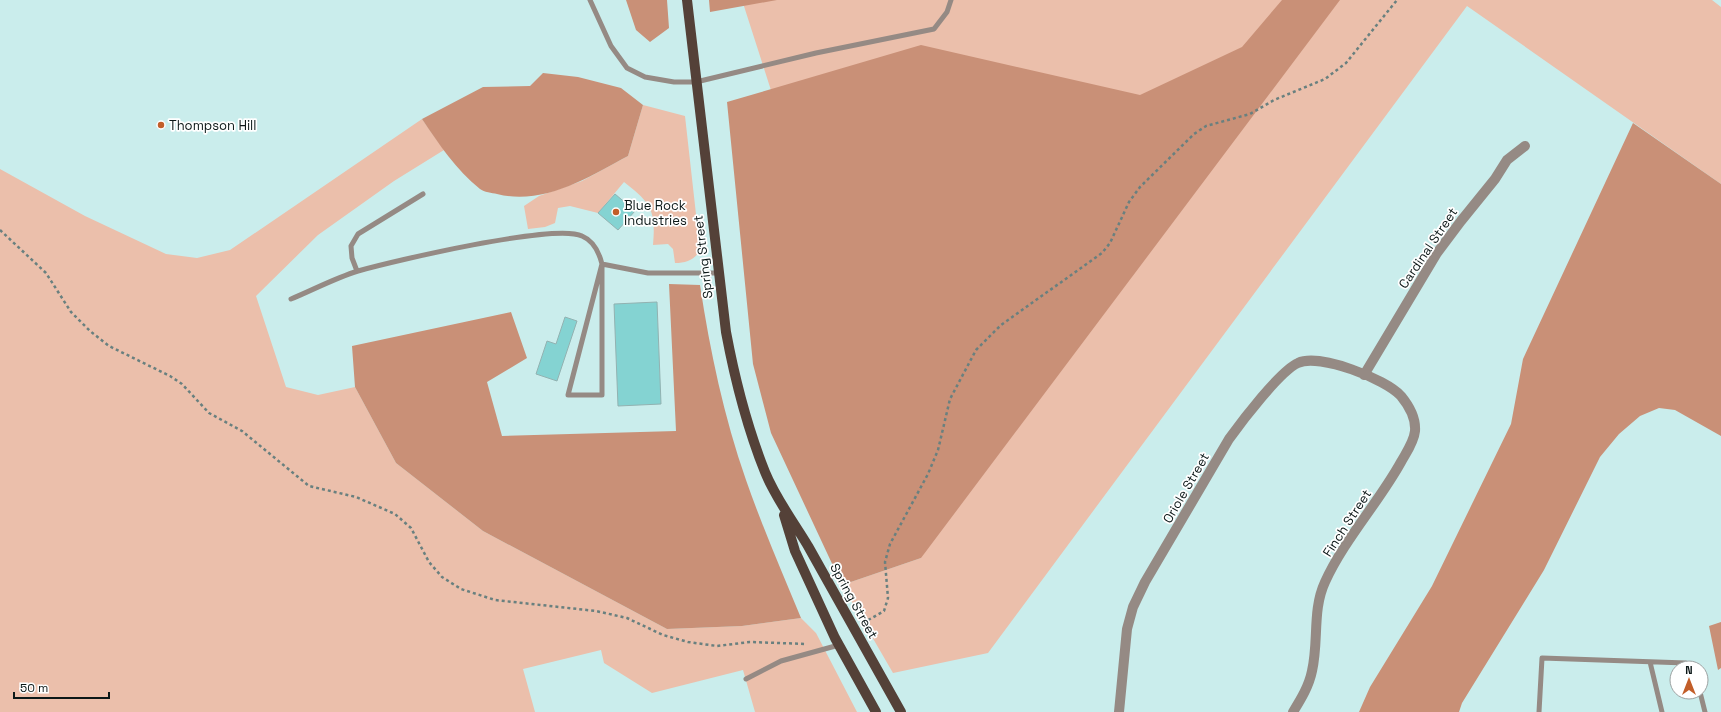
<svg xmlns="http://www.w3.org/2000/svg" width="1721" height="712" viewBox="0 0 1721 712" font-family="'Space Grotesk',sans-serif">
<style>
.green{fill:#ebbfab}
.forest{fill:#c99077}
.building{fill:#84d3d2;stroke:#92b2b1}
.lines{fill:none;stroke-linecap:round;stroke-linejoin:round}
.path{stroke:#69807f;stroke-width:2.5;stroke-dasharray:3 3;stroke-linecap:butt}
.service{stroke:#958a84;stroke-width:5}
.minor{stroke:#958a84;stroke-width:10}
.primary{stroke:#544138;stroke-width:10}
.poi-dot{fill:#c25e29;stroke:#fff;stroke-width:1.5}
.labels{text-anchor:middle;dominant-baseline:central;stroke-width:3.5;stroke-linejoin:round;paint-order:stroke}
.poi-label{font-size:13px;fill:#0b1717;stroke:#fff;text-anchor:start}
.street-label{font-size:13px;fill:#0b1717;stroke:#fff}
</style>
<rect width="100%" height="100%" fill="#caedec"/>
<path class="green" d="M742,0H1712L1721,7V184L1467,6L988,653L893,673L842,585L921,558Z
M643,105L685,116L700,250C695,260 686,263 675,263L673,249L668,244L653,245C656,210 651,203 624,182L598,213L570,206L558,208L555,223L545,227L528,229L524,206L539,196L582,181L628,156Z
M422,119L444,150L394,181L318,235L256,296L286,387L318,395L355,387L396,463L483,531L667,629L742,626L801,618L816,633L857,712H755L743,670L652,693L604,663L601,650L523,669L535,712H0V169L85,216L166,254L197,258L230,250Z"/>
<path class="forest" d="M626,0H667L669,28L650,42L636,30Z
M709,0H777L710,12Z
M1282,0H1340L921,558L842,585L771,433L753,364L727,102L921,45L1140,95L1242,47Z
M543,73L578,77L621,88L643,105L628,156C589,177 543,206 497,194C492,193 484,192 480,189C456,170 439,144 422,119L483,87L530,86Z
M1633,123L1721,184V436L1675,410L1659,408L1640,416L1619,434L1600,457L1544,570L1462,703L1459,712H1359L1370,687L1432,586L1511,424L1523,359Z
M669,284L700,285C710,351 724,417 746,480C762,526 782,572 801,618L742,626L667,629L483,531L396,463L355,387L352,346L511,312L527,358L487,382L502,436L676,431Z
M1721,622V668L1718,670L1709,626Z"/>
<path class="building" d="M615,194L635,211L618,230L598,213Z
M657,302L661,404L618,406L614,304Z
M565,317L577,321L557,381L536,374L547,341L556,344Z"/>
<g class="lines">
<path class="path" d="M0,230L46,273L71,312L90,331L109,346L170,376L182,384L209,413L242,431L309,486L356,497L395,514L411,528L429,562L442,577L461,589L495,600L596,611L627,618L663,635L688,642L717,646L750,642L807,644
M863,623L884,611L888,598L885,562L890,544L928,474L938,450L950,399L976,350L1001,325L1102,253L1110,243L1129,202L1140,187L1194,134L1206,126L1250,114L1274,100L1325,79L1346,63L1397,0"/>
<path class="service" d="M590,0L611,46L627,68L645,77L674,82H696L816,53L934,29L947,12L951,0
M357,271L352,258L351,246L358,234L423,194
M291,299C313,290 335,278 358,271C393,261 555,223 582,236C594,241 599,252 602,264V395H568L602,264L648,273H717
M1650,662L1662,712
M746,679L781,661L839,645
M1700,692L1705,712
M1539,712L1542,658L1686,663L1694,668"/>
<path class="minor" d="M1364,375L1437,253L1461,221L1495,179L1507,160L1525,146
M1119,712L1127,629L1133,607L1145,582L1229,439C1242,421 1280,371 1298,363C1319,353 1386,379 1401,396C1410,407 1416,418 1415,431C1414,442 1406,453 1401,462C1379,502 1344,540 1325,582C1312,610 1319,641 1312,671C1309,686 1301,699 1293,712"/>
<path class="primary" d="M687,0L726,332C735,380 747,427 765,472C776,499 793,521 808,546C839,601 870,656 901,712
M784,515L795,551L835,638L876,712"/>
</g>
<g class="poi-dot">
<circle cx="161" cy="125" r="4"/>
<circle cx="616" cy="212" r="4"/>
</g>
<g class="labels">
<g class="poi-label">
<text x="169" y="125">Thompson Hill</text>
<text x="624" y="205">Blue Rock<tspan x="624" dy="15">Industries</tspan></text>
</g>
<g class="street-label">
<text transform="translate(1428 248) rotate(-56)">Cardinal Street</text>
<text transform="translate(703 257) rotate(-97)">Spring Street</text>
<text transform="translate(1186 488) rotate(-60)">Oriole Street</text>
<text transform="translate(1347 523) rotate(-57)">Finch Street</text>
<text transform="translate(854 601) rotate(61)">Spring Street</text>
</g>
</g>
<g transform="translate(1689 680)"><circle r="19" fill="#ffffff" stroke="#9da2a2"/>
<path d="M0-3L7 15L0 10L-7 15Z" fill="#c25e29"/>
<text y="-6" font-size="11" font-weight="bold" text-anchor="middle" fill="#0b1717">N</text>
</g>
<path d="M14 692v6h95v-6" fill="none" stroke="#0b1717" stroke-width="2"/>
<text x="20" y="692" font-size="12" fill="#0b1717" stroke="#ffffff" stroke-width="3" paint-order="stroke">50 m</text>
</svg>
